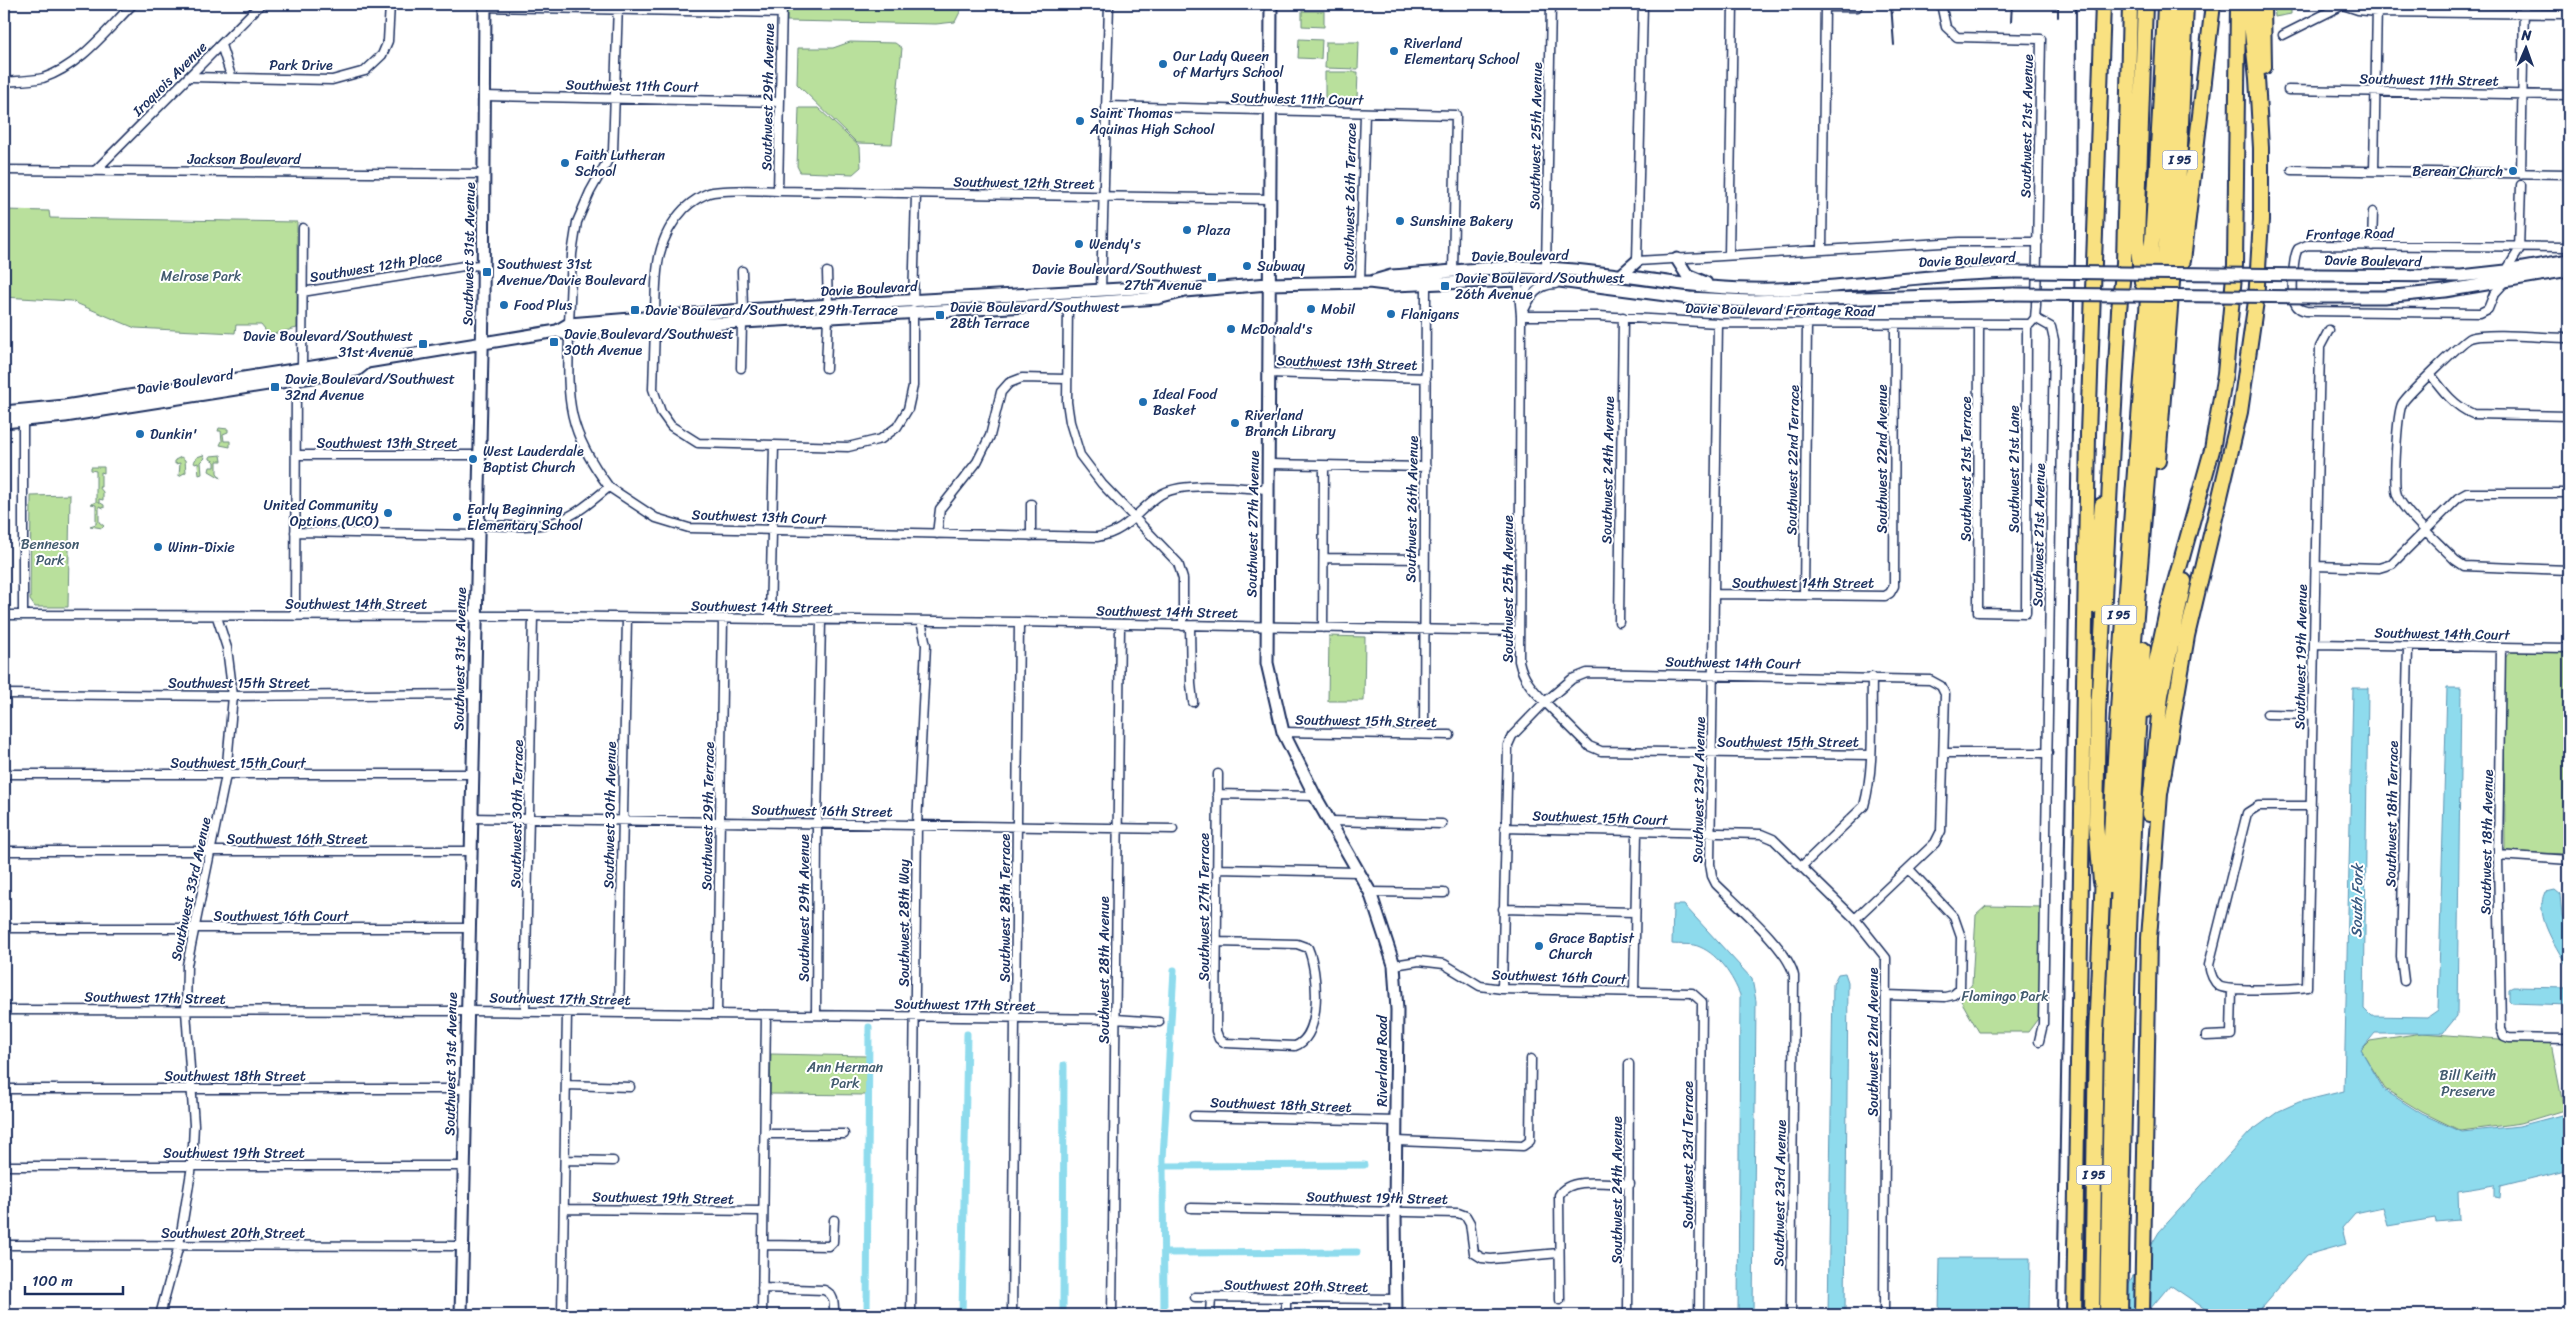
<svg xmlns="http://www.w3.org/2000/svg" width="2573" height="1319" viewBox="0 0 2573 1319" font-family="Sriracha,sans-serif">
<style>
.green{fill:#b9e09c;stroke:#6a887d}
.water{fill:#8edbed;stroke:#6096b4}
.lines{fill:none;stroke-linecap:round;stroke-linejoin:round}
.canal{stroke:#8edbed;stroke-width:7}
.street-casing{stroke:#1b2f5e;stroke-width:11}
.secondary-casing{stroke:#1b2f5e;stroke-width:15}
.highway-casing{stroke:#1b2f5e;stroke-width:18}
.street{stroke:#fff;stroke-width:8}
.secondary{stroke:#fff;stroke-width:11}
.highway{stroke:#f9e181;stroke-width:14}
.rail{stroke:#1b2f5e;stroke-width:2}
.secondary-bridge-casing{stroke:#1b2f5e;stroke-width:15;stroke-linecap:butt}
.secondary-bridge{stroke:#fff;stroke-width:11}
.poi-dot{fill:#1f6fb2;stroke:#fff;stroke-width:2}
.labels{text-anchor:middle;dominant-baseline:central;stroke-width:4;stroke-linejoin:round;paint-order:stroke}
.shield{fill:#fff;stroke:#5f6d8e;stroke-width:1}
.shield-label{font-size:12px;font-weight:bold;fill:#1b2f5e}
.poi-label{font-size:14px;fill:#1b2f5e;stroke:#fff;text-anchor:start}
.street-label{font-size:14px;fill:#1b2f5e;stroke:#fff}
.park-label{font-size:14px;fill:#425b6e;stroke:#fff}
.water-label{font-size:15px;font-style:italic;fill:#385a82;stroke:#fff}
</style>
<rect width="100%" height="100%" fill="#fff"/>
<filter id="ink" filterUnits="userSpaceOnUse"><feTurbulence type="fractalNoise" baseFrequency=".02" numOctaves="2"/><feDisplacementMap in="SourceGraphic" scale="10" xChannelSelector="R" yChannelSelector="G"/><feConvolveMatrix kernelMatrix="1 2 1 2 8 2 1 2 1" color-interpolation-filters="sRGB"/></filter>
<g filter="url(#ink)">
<path class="green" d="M787,4H964L955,22L936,24L787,21Z
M2274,4H2291V14L2275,17Z
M1302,11H1324V27L1302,26Z
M1299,39L1322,40L1321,59L1298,58Z
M850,42L895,43L902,48L892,144L857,143L797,84L798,48H833Z
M1326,42H1359L1358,69L1325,68Z
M1325,72H1358L1357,99L1325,98Z
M799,108H818L860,147L861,167L853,174L800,172L797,166Z
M4,210L49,211L50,218L297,222V328L269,335L261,325H236L235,333L135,328L71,301L4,297Z
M219,428L228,429V432L223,434L224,441H230V447L220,445L222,441L221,431H218Z
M203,455L205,458L201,462L202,474L199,475L198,463L195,464L194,462L197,457Z
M221,455L222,461H217V473L221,478L209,471L210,467H215V462L210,459V456Z
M181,457L185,460L186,472L179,476L180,463L175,464V460Z
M91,467H104V473L101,472V487H99L103,492V500L99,499V502L104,505V508L99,506V522L104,526L102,528L90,526L96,524V505L91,504L96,502V471L91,470Z
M70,495L68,607H35L30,600L31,496Z
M1329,636L1365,637L1364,701H1328Z
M2510,652H2569V854L2505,852L2504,659Z
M1986,906L2042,907L2040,1016L2028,1032H1979L1960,999L1972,984L1976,915Z
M2422,1033L2551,1043L2564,1110L2521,1123L2461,1131L2422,1112L2385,1089L2361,1050L2370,1041Z
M771,1054L867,1056L866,1095L770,1094Z"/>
<path class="water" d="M2353,688H2368L2364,1009L2371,1016L2428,1017L2438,1010L2447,688H2461L2457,1016L2443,1033H2375L2361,1050L2384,1090L2422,1114L2462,1132L2519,1126L2569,1113V1169L2501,1186L2500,1198L2495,1197V1185L2458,1191L2459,1220L2436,1222L2435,1218L2388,1226L2383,1207L2355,1213L2342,1228L2346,1244L2307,1255L2255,1315H2214L2170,1285L2145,1315H2098L2123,1293L2159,1232L2250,1132L2279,1111L2299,1102L2344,1091Z
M2554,890L2560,895L2562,915L2569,933V970C2558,948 2533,917 2545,892Z
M1673,905H1684L1752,979L1756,1001L1753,1315H1738L1740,995C1733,977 1719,955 1700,947C1692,943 1680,945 1672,944Z
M1845,973L1848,982L1845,1315H1828L1833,984L1838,974Z
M2513,987L2569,988V1005L2512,1003L2509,1000V989Z
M1940,1258H2030L2029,1315H1939Z"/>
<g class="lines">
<path class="canal" d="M1163,1166L1364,1165
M1165,1253L1357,1252
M867,1315L869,1027
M962,1315L967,1034
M1063,1315L1064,1065
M1164,1315L1163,1159L1174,970"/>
<defs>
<path id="street" d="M1643,4L1637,261L1959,242H2038
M2343,5L2358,10L2377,12L2569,14
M485,7L782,13
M1825,7H1857
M2283,35L2345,4
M221,45L231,76
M191,77L332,80L365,71L382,55L388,41L390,4
M4,82C16,81 30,81 43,78C80,66 106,31 133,4
M2288,90L2569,95
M485,96L779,102
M1107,106L1456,115L1453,272
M4,170L485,174
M2292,170L2569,174
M95,171L261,4
M2374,171L2377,4
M2521,174L2524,4
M778,191L782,4
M2372,246L2373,212
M1822,250L1825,4
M1729,255L1733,4
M1546,268L1551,4
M742,271L743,310
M2506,271L2519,250L2521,185
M827,272L828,306
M1360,282L1365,113
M2505,282L2494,294L2488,309L2480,313L2306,311C2302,310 2298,309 2296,305C2290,298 2293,257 2298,249L2307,245L2569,247
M1101,290L1109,4
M302,292L464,266L483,265
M1521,301L1528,286L1536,280
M913,303L916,194
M1068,304L1067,402L1070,422L1080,455L1102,484L1178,563L1183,579V626
M1522,314C1530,298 1535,285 1555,284
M655,316C656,276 654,240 684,209C691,202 703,194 713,192C735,189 757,190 778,191L1269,199
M1521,316H1598L1718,323L2030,324L2035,318L2036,306L2041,39L1957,37L1946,27L1941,4
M2035,318L2051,327L2054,340L2043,1024L2039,1041
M1718,323L1710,864L1712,876L1716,884C1737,905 1789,949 1794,976L1791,1315
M569,324L572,254L577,222L590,192L613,151L618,4
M1979,325L1978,612L2026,613L2027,326
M655,327L653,389L661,412L671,426L698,443L848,447L881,439L897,427L908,409L913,386V314
M569,335C567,403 567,430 609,487
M2569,338C2548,338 2487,332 2470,338C2463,341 2405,397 2402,404C2397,415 2393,484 2397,495C2404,513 2440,544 2455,560L2464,566L2569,570
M302,368L303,228
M741,368L742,323
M826,368L828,317
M1268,373L1426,378
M2431,375C2443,391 2454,406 2473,414L2569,416
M296,455H479
M1269,464L1426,467
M477,525C501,525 536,529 558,521C578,514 593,500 609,487L656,518L689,528L1097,537C1128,532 1136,511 1160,495C1183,480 1241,489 1268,489
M295,532L477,535
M937,534L940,509L977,462L990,436L1001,392L1009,383L1022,378L1066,379
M1031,536V504
M1324,558L1424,559
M2316,566L2379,568L2392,564L2458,498L2467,493H2569
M1715,594L1885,596L1890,593L1894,586L1895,325
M1804,595L1807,324
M4,615L533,616L1019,622L1519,631
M23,615V421
M295,616L296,380
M770,619L774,445
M1619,622L1623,317
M1190,626L1191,684L1193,702
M1323,628L1324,466
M2315,644L2569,648
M2501,648L2498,855L2501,1029L2504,1036L2509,1038L2569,1039
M4,694L233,696L474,694
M2267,714L2313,715
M1283,732L1450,735
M1424,734L1426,284
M1944,753H2048
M4,774H472
M1217,794L1315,796
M2311,806H2258L2247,813L2209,965C2210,972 2213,981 2219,986C2229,992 2294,989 2307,987L2320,347L2329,330
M471,818L1173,829
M1331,821L1442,824
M1505,828L1761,834L1773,839L1855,919L1886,958L1884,1315
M4,851H471
M2498,855L2569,860
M1803,865L1864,806C1875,766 1871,719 1872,677
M1216,869L1358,872
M1370,892L1444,893
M1503,909L1634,912
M1855,919L1935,843L1941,831L1945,694L1941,686L1930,680L1587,673L1572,679L1545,702L1589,746L1601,751L1870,755
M4,928H469
M1217,942L1297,944L1308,948C1318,971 1323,1036 1295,1046L1225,1043L1219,1039L1216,1031L1218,774
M1394,965L1419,961L1444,964L1480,986L1502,989L1692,993L1702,1002L1699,1315
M2404,981L2401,957L2408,647
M1502,989L1508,745L1512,736L1545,702C1532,689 1523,679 1519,661L1521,316L1518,279
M1634,992L1637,832
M1886,995L1945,997L1953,995L1960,989L1961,937L1954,917L1909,869
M4,1010L467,1011L1116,1019L1159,1022
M525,1012L533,616
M619,1012L627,618
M717,1014L723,619
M816,1015L817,823L821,620
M2206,1036L2231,1035L2232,989
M566,1085L630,1087
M4,1089H466
M1194,1116L1397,1121
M765,1134H844
M1397,1141L1523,1146L1530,1141L1531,1059
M565,1160L613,1161
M4,1166H464
M1191,1208L1458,1213L1466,1216L1470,1223L1474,1253L1482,1258L1491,1259L1559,1253
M564,1209L763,1211
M4,1245L463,1246
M763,1245L829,1246L833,1242L834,1220
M762,1288L824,1290C835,1295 834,1303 834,1315
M1195,1297L1396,1299
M1560,1300L1559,1195C1569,1176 1610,1184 1630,1184
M160,1315L179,1245L192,1166L194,1125L186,1011L187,965L226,775L233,696L227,648L217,617
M562,1315L567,1012
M762,1315L766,1015
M911,1315L917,825L926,645L921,621
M1012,1315L1019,622
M1112,1315L1120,625
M1210,1315L1211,1297
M1286,1315V1298
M1628,1315L1629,1064"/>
<path id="secondary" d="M1271,4L1267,663L1283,732L1315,796L1370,892L1394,965L1397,1010L1395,1210L1396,1315
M1677,259L1687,275L1706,283
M2317,275L2461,276L2506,271L2569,260
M1620,276L1637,261
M1374,281L1391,276C1442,273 1495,265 1546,268C1615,271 1681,288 1750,289C1838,291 1926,273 2014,272
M2316,297H2384L2445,291L2569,270
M557,331L569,335L655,327L1100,302L1158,298L1185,291L1268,284L1369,282L1393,285L1544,279L1689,298L1749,301L2014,294
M4,412L65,406L338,363L362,359L367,362L557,331L569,324L743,310L1157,287L1178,290
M4,422L65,416L357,370L367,362
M461,1315L483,307L485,4"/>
<path id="highway" d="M2263,4L2264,67
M2183,261L2213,4
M2142,282L2137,240L2145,4
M2158,461L2177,218L2186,4
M2093,606L2102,505
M2146,710L2167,611L2212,450L2225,374L2235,265L2238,4
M2149,814L2161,695L2184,581
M2101,882L2096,823L2098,713L2119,310L2124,263L2130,4
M2109,886C2120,592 2154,298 2165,4
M2074,1315L2088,434L2103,4
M2092,1315L2096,1035L2103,874
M2107,1315L2112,1033L2125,752L2166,244L2176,4
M2120,1315C2124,1093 2128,871 2143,649
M2142,1315L2149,938L2160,794L2187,636L2240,412L2256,301L2261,220V148L2257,78L2249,4"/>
</defs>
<use href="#street" class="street-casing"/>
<use href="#secondary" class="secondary-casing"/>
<use href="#highway" class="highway-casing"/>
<use href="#street" class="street"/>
<use href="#secondary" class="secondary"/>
<use href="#highway" class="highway"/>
<path class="rail" d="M1891,4L1894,45
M2058,17V4
M2011,21L2012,4
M2057,1315L2075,248L2076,4"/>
<defs>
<path id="secondary-bridge" d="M2014,272L2317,275
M2014,294L2316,297"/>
</defs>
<use href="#secondary-bridge" class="secondary-bridge-casing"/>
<use href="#secondary-bridge" class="secondary-bridge"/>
</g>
</g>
<g class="poi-dot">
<circle cx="1394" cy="51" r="5"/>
<circle cx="1163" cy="64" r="5"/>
<circle cx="1080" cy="121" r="5"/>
<circle cx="565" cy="163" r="5"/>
<circle cx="2513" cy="171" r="5"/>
<circle cx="1400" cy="221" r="5"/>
<circle cx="1187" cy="230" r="5"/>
<circle cx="1079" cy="244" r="5"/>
<circle cx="1247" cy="266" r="5"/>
<rect x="482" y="267" width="10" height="10" rx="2.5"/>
<rect x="1207" y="272" width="10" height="10" rx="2.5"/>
<rect x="1440" y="281" width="10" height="10" rx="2.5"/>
<circle cx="504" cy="305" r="5"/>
<circle cx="1311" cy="309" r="5"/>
<rect x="630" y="305" width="10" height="10" rx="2.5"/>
<circle cx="1391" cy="314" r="5"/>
<rect x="935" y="310" width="10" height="10" rx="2.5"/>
<circle cx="1231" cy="329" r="5"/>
<rect x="549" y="337" width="10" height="10" rx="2.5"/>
<rect x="418" y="339" width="10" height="10" rx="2.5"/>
<rect x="270" y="382" width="10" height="10" rx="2.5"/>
<circle cx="1143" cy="402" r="5"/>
<circle cx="1235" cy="423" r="5"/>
<circle cx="140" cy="434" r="5"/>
<circle cx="473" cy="459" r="5"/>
<circle cx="388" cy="513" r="5"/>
<circle cx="457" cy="517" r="5"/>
<circle cx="158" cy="547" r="5"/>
<circle cx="1539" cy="946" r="5"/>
</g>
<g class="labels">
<g class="shield">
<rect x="2162.5" y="150.5" width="35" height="19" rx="4"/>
<rect x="2101.5" y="605.5" width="35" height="19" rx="4"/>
<rect x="2076.5" y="1165.5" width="35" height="19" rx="4"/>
</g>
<g class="shield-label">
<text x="2180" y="160">I 95</text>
<text x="2119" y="615">I 95</text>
<text x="2094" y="1175">I 95</text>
</g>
<g class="poi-label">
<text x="1404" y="43">Riverland<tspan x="1404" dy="16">Elementary School</tspan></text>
<text x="1173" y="56">Our Lady Queen<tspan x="1173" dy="16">of Martyrs School</tspan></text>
<text x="1090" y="113">Saint Thomas<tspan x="1090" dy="16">Aquinas High School</tspan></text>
<text x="575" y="155">Faith Lutheran<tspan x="575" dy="16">School</tspan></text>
<text x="2503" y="171" text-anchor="end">Berean Church</text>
<text x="1410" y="221">Sunshine Bakery</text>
<text x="1197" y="230">Plaza</text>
<text x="1089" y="244">Wendy's</text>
<text x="497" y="264">Southwest 31st<tspan x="497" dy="16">Avenue/Davie Boulevard</tspan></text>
<text x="1257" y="266">Subway</text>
<text x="1202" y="269" text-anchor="end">Davie Boulevard/Southwest<tspan x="1202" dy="16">27th Avenue</tspan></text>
<text x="1455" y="278">Davie Boulevard/Southwest<tspan x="1455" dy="16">26th Avenue</tspan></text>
<text x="514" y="305">Food Plus</text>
<text x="950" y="307">Davie Boulevard/Southwest<tspan x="950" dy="16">28th Terrace</tspan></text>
<text x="1321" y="309">Mobil</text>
<text x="645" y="310">Davie Boulevard/Southwest 29th Terrace</text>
<text x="1401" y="314">Flanigans</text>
<text x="1241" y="329">McDonald's</text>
<text x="564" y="334">Davie Boulevard/Southwest<tspan x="564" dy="16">30th Avenue</tspan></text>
<text x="413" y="336" text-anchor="end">Davie Boulevard/Southwest<tspan x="413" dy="16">31st Avenue</tspan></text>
<text x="285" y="379">Davie Boulevard/Southwest<tspan x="285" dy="16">32nd Avenue</tspan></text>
<text x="1153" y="394">Ideal Food<tspan x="1153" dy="16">Basket</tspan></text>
<text x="1245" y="415">Riverland<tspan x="1245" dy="16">Branch Library</tspan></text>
<text x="150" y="434">Dunkin'</text>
<text x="483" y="451">West Lauderdale<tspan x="483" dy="16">Baptist Church</tspan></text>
<text x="378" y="505" text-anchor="end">United Community<tspan x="378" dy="16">Options (UCO)</tspan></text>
<text x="467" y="509">Early Beginning<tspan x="467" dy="16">Elementary School</tspan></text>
<text x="168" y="547">Winn-Dixie</text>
<text x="1549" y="938">Grace Baptist<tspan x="1549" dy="16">Church</tspan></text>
</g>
<g class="street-label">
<text x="301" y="65">Park Drive</text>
<text transform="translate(170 79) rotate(-45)">Iroquois Avenue</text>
<text transform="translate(2429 80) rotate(1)">Southwest 11th Street</text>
<text transform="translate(632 86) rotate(1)">Southwest 11th Court</text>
<text transform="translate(768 97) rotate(-89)">Southwest 29th Avenue</text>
<text transform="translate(1297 99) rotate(1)">Southwest 11th Court</text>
<text transform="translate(2027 126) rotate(-89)">Southwest 21st Avenue</text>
<text transform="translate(1536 136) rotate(-89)">Southwest 25th Avenue</text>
<text x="244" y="159">Jackson Boulevard</text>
<text transform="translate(1024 183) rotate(1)">Southwest 12th Street</text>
<text transform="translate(1350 197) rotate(-89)">Southwest 26th Terrace</text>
<text transform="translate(2350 234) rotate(-1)">Frontage Road</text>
<text transform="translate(469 254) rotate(-89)">Southwest 31st Avenue</text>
<text transform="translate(1520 256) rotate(-1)">Davie Boulevard</text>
<text transform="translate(1967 260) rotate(-3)">Davie Boulevard</text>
<text transform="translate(2373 261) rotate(1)">Davie Boulevard</text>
<text transform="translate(376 267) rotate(-9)">Southwest 12th Place</text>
<text transform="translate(869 289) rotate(-3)">Davie Boulevard</text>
<text transform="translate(1780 310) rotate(1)">Davie Boulevard Frontage Road</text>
<text transform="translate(1347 363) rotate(2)">Southwest 13th Street</text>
<text transform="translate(185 382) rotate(-9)">Davie Boulevard</text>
<text x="387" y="443">Southwest 13th Street</text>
<text transform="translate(1882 459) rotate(-90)">Southwest 22nd Avenue</text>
<text transform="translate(1793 460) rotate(-89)">Southwest 22nd Terrace</text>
<text transform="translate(1966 469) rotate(-90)">Southwest 21st Terrace</text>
<text transform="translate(2014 469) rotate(-90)">Southwest 21st Lane</text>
<text transform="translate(1608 470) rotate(-89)">Southwest 24th Avenue</text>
<text transform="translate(1412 509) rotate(-89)">Southwest 26th Avenue</text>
<text transform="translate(759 517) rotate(2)">Southwest 13th Court</text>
<text transform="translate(1253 524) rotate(-89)">Southwest 27th Avenue</text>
<text transform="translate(2039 535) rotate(-89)">Southwest 21st Avenue</text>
<text x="1803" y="583">Southwest 14th Street</text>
<text transform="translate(1508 589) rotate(-90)">Southwest 25th Avenue</text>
<text x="356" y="604">Southwest 14th Street</text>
<text transform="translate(762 607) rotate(1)">Southwest 14th Street</text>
<text transform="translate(1167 612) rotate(1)">Southwest 14th Street</text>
<text transform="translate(2442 634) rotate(1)">Southwest 14th Court</text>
<text transform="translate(2301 657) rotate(-89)">Southwest 19th Avenue</text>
<text transform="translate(460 659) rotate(-89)">Southwest 31st Avenue</text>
<text transform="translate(1733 663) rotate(1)">Southwest 14th Court</text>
<text x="239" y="683">Southwest 15th Street</text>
<text transform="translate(1366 721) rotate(1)">Southwest 15th Street</text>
<text x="1788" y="742">Southwest 15th Street</text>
<text x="238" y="763">Southwest 15th Court</text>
<text transform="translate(1699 790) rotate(-89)">Southwest 23rd Avenue</text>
<text transform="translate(822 811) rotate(1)">Southwest 16th Street</text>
<text transform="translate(517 814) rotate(-89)">Southwest 30th Terrace</text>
<text transform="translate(2392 814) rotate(-89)">Southwest 18th Terrace</text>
<text transform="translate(610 815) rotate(-89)">Southwest 30th Avenue</text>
<text transform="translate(708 816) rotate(-89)">Southwest 29th Terrace</text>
<text transform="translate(1600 818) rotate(2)">Southwest 15th Court</text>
<text x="297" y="839">Southwest 16th Street</text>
<text transform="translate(2487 842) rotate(-89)">Southwest 18th Avenue</text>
<text transform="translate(191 889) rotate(-78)">Southwest 33rd Avenue</text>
<text transform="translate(1204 907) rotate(-90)">Southwest 27th Terrace</text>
<text transform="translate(804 908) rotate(-90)">Southwest 29th Avenue</text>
<text transform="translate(1005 908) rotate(-90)">Southwest 28th Terrace</text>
<text x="281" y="916">Southwest 16th Court</text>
<text transform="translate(904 923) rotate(-90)">Southwest 28th Way</text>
<text transform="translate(1104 970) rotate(-90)">Southwest 28th Avenue</text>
<text transform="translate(1559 977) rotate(2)">Southwest 16th Court</text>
<text transform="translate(155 998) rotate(1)">Southwest 17th Street</text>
<text transform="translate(560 999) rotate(1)">Southwest 17th Street</text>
<text transform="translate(965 1005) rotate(1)">Southwest 17th Street</text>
<text transform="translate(1873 1042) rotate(-90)">Southwest 22nd Avenue</text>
<text transform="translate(1382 1061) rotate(-90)">Riverland Road</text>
<text transform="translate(451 1064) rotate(-89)">Southwest 31st Avenue</text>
<text x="235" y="1076">Southwest 18th Street</text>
<text transform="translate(1281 1105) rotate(2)">Southwest 18th Street</text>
<text x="234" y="1153">Southwest 19th Street</text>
<text transform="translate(1688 1155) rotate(-90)">Southwest 23rd Terrace</text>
<text transform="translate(1617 1190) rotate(-90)">Southwest 24th Avenue</text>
<text transform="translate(1780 1193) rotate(-89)">Southwest 23rd Avenue</text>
<text transform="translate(663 1198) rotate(1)">Southwest 19th Street</text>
<text transform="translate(1377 1198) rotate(1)">Southwest 19th Street</text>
<text x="233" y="1233">Southwest 20th Street</text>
<text transform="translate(1296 1286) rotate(1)">Southwest 20th Street</text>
</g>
<g class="park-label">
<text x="201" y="276">Melrose Park</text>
<text x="50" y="544">Benneson<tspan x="50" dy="16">Park</tspan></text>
<text x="2005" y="996">Flamingo Park</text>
<text x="845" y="1067">Ann Herman<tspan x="845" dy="16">Park</tspan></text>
<text x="2468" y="1075">Bill Keith<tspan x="2468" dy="16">Preserve</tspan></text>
</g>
<g class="water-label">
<text transform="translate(2357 901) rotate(-89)">South Fork</text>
</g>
</g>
<rect width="2573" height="1319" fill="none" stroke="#fff" stroke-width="20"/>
<rect x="10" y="10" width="2553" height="1299" fill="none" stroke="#1b2f5e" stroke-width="2" filter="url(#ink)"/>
<g transform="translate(2526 48) rotate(2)" stroke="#ffffff" stroke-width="4" paint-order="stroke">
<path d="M0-4L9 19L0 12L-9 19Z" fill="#1b2f5e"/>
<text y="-8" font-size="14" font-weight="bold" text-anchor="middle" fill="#1b2f5e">N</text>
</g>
<path d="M25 1286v8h98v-8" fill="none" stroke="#1b2f5e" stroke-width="2.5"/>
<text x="32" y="1286" font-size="15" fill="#1b2f5e" stroke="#ffffff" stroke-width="4" paint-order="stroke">100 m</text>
</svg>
